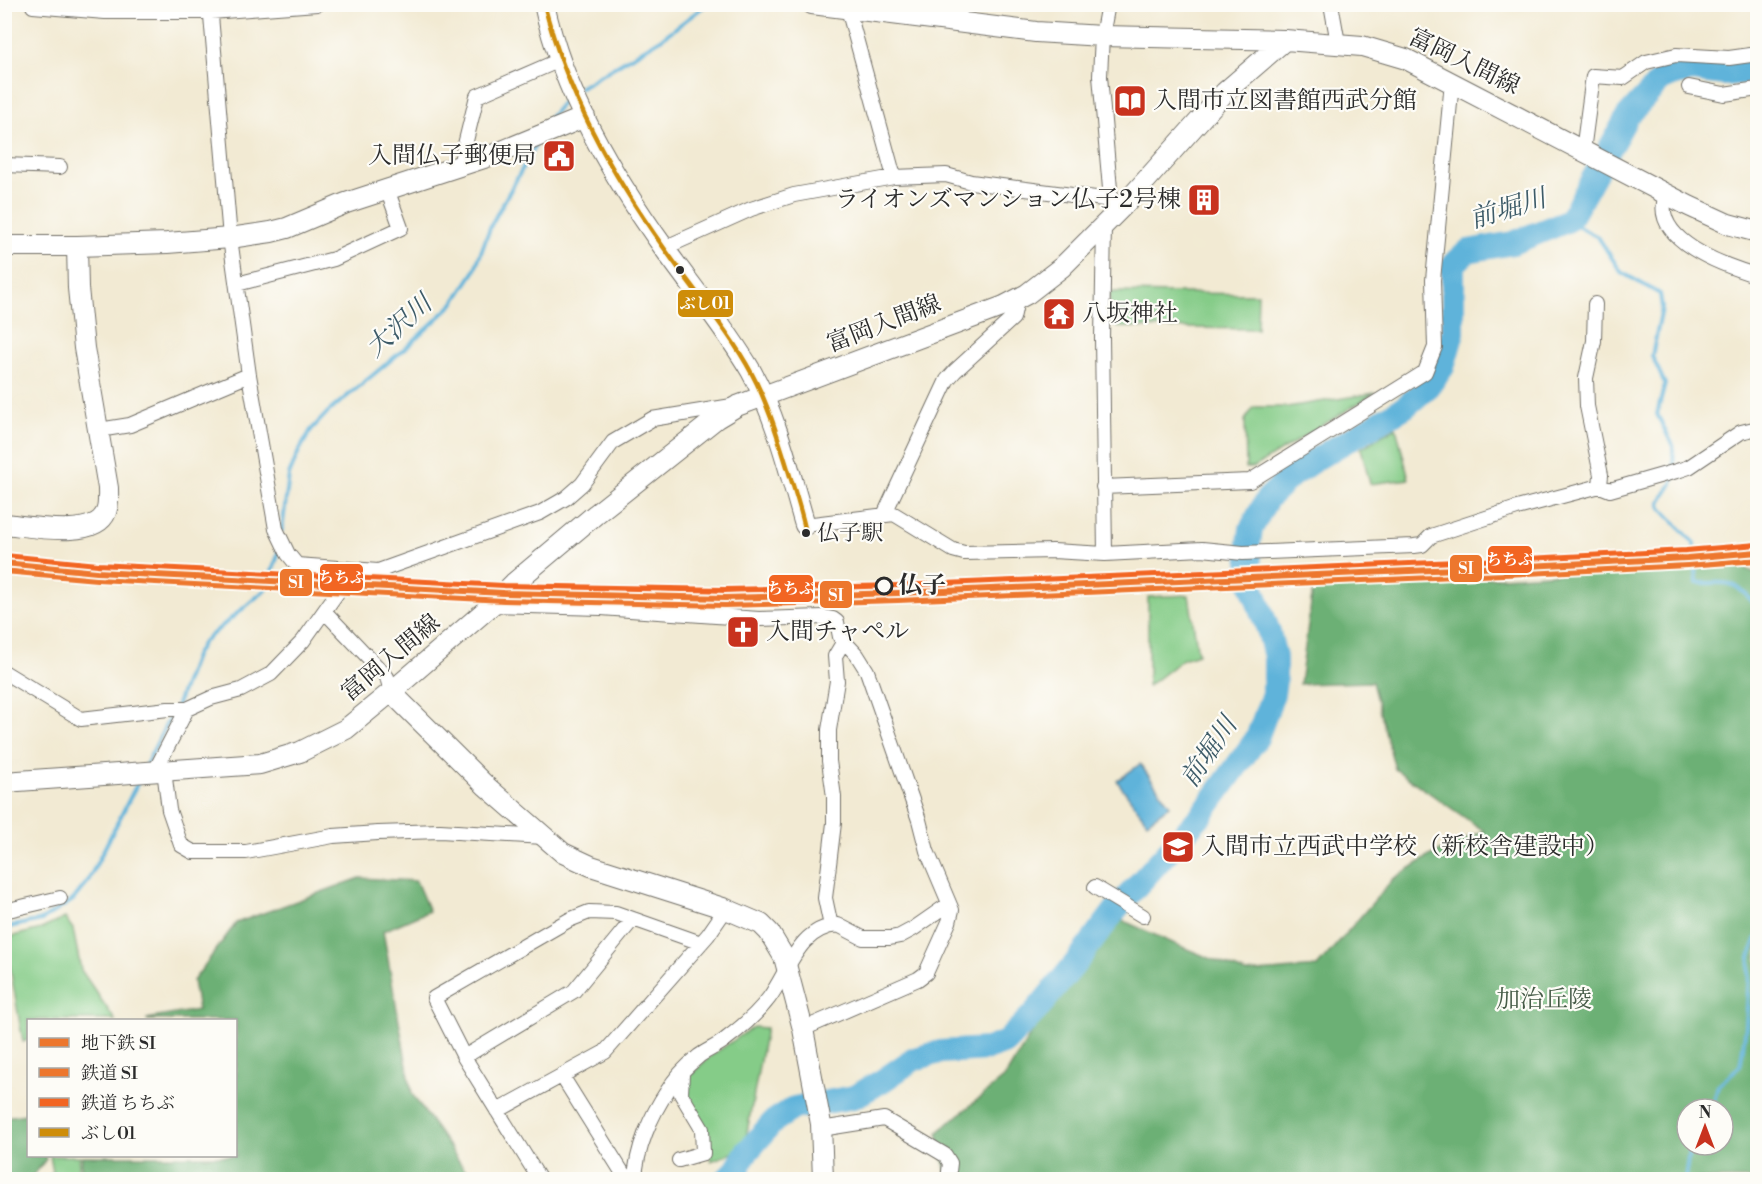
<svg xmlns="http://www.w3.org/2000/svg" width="1762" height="1184" viewBox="0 0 1762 1184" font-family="'Libre Bodoni','Noto Serif JP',serif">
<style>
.green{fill:#85cc88;stroke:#587c5a;stroke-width:1.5}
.forest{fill:#6cb074;stroke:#4c6e50;stroke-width:1.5;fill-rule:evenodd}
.water{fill:#5eb3da;stroke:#446f82;stroke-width:1.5}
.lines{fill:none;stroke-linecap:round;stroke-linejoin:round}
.stream{stroke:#5eb3da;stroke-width:4}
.river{stroke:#5eb3da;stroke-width:24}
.street-casing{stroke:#716e66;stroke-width:16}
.secondary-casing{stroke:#716e66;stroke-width:22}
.street{stroke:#fff;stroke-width:14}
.secondary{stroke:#fff;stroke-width:20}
.bus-1-casing{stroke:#fdfcf7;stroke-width:9}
.bus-1{stroke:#ce8d09;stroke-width:4.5}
.rail-1-casing{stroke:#fdfcf7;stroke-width:10}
.rail-2-casing{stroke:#fdfcf7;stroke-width:10}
.rail-1{stroke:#ed772d;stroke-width:6}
.rail-2{stroke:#f26522;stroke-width:6}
.metro-1-casing{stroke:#fdfcf7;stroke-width:10}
.metro-1{stroke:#ed772d;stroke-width:6}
.bus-dot{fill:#2b2b2b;stroke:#fdfcf7;stroke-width:2}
.stop-dot{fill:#fdfcf7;stroke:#2b2b2b;stroke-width:3}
.labels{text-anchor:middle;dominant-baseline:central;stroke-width:4.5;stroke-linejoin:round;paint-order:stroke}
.bus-label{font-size:22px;fill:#2b2b2b;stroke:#fdfcf7;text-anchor:start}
.street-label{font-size:24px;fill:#2b2b2b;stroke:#fdfcf7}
.poi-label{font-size:24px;fill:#2b2b2b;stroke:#fdfcf7;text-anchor:start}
.stop-label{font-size:24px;font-weight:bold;fill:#2b2b2b;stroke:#fdfcf7;text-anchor:start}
.park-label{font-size:24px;fill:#465b47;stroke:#fdfcf7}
.water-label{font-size:26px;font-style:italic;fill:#3d5b68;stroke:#fdfcf7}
.line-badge{stroke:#fdfcf7;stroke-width:2}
.badge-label{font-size:16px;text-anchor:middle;font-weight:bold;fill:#fff}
</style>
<rect width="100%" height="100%" fill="#fdfcf7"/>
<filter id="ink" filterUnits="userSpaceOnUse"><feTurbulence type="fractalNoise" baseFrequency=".0167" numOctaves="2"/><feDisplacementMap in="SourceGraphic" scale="12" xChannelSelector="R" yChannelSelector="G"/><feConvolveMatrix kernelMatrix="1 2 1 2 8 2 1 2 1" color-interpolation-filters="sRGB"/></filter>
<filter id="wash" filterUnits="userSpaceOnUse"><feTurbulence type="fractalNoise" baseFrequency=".008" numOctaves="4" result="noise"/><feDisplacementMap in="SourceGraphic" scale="24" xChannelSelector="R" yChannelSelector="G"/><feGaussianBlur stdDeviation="1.35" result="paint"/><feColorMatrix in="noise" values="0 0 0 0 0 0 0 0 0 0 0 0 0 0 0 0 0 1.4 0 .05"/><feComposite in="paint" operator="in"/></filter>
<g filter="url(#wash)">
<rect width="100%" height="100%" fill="#f2ead3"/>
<path class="green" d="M1110,292L1258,294L1257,329L1117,327L1110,322Z
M1375,393L1253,468H1246L1245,420L1254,407H1287Z
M1396,427L1409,479L1370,484L1361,448Z
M1189,595L1198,654L1183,659L1148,686V597Z
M65,918L73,929L81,970L115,1020H28V1040L23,1042L5,938L41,929Z
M753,1027L766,1028L744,1149L711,1161L704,1124L687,1098L686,1080L708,1058Z
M50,1156H80L77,1179H45L53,1172Z"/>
<path class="forest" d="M1736,563L1757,574V1179H947L938,1132L1005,1077L1104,912L1175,944L1246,973L1317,967L1393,879L1431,855L1484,831L1395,769L1372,682L1300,684L1313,588ZM1687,1109H1723V1145H1687Z
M360,878L416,881L429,911L383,931L412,1094L463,1167L476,1179H80L82,1156H236V1020H147V1019L198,1010L193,981L236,923Z
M26,1114L28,1120V1156H45L46,1159L31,1179H5V1117Z"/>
<path class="water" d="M1140,764L1170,805L1147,822L1117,781Z"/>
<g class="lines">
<path class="stream" d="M579,88L661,39L707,4
M546,126L551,116L568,96
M1567,221L1598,237L1621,272L1660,294L1662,308L1652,356L1665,384L1657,414L1673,446L1674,469
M1674,476L1672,484L1660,502L1661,508L1694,543L1697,583C1734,583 1732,579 1758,607
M282,530L289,475L299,451L311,430L328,412L408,346L453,304L474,272L491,225L535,146
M176,707L195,656L203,642L265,590L277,558L279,547
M146,765L172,713
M4,928L42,920L73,900L88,881L139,780
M1712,1109L1718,1085L1740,1066L1741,1061L1746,1026L1750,956L1758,935
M746,1153L750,1180
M1685,1180L1689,1150L1693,1145"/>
<path class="river" d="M726,1180L736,1170L746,1153L774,1121L794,1108L854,1097L882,1081L914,1059L940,1052L987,1049L1006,1042L1035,1012L1074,965L1117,908L1202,814L1257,738L1273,694L1275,680V657L1269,632L1251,584L1249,543L1251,529L1267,499L1291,476L1316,459L1405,407L1428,387L1443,367L1453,332V265L1468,251L1513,243L1567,221L1572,216L1627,117L1661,80L1675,74L1692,70L1724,74L1758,71"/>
</g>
</g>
<g filter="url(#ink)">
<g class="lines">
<defs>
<path id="street" d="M210,4L230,238L249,375L276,529L288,554L297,565L378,571L540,513L566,498L582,484L613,442L652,419L732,406
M1108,4L1102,36L1100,76L1111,200L1118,204
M1331,4L1338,43
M33,6L105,12H211L317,4
M848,9L894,177
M959,24L960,4
M1689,87L1724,94L1758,89
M1583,151L1593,76L1623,78L1646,62L1676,55L1729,58L1758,54
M4,165L60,167
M460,165L477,96L560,60
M1666,195C1649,240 1725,266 1758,276
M1104,226L1102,338L1105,554
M664,248L751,209L794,195L894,177L946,175L971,182L1111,200
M237,284L334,259L401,228L387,189
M1595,304L1594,341L1586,378L1587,406L1601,475L1600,486
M99,430L130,425L249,375
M1103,487L1250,481L1425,372L1435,347L1433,280L1452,82
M884,515L947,380L955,371L1013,318L1017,300
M805,525L894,514L953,550L964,553L1053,551L1105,554L1202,549L1243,553L1414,546L1422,545L1431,536L1517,508L1600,486L1610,490L1680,470L1689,467L1741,432L1758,428
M492,605L601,608L759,619L823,617L833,619L837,622L840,637L857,655L867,671L919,820L927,851L952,910L949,922L926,973L918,979L803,1029
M325,612L387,677L391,692
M4,672L81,719L168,709H187
M164,770L169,810L181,845L193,852H246L333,836L378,833L440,831L544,837
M155,771L187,709L211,698L241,690L271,674L303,641L337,593L338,568
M1095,887L1143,916
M4,911L60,898
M831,926L825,898L834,823V797L829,761V730L837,681L835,656L844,641
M464,1057L574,991L633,919
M562,1076L627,1180
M497,1111L605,1052L708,935L726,909
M821,1129L884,1119L945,1155L950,1163L948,1180
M679,1160L703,1153L702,1129L681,1094L682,1074
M540,1180L464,1057L434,998L569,920L589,912L616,913L701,943
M635,1180C636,1149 651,1115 668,1090C675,1078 688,1065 699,1056C707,1050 718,1046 726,1039C742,1027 757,1014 769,998C789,971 798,928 838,925L863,938H890L900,936L913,929L949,904
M905,1180H910"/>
<path id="secondary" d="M544,4C563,93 612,175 664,248C693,289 726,328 751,371C777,418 790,474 805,525
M812,4L1036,32L1102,36L1285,40
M4,246H77L167,243L230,238L271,232L287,228L346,203L490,156L585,117
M4,524C29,526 95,540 106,512C109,505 108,496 108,488L84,348L78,288L77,246
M391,692L486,786L563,853L591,866L726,909L761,924L769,932L784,957L803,1029L821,1124L823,1180
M4,782L260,764L300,752L346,729L391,692L492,605L514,583L596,514L717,418L737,406L1004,306L1027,294L1062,267L1123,206L1225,92L1285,40L1362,46L1406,59L1689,206L1728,224L1758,232"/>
</defs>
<use href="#street" class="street-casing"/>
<use href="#secondary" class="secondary-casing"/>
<use href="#street" class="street"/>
<use href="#secondary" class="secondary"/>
<defs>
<path id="bus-1" d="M544,4C567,94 610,172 664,248C693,290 728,329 752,374C769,406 779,441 790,476C796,495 802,513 806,533"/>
</defs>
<use href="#bus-1" class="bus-1-casing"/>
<use href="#bus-1" class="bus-1"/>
<defs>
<path id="rail-1" d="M4,571L97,579L504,600L725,605L898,600L1527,573L1687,565L1758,560"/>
<path id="rail-2" d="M5,556L98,565L504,586L725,590L898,586L1527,559L1686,551L1757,545"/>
</defs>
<use href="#rail-1" class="rail-1-casing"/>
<use href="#rail-2" class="rail-2-casing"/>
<use href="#rail-1" class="rail-1"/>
<use href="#rail-2" class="rail-2"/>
<defs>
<path id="metro-1" d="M4,563L97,572L504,593L725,598L898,593L1527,566L1687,558L1758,552"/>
</defs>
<use href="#metro-1" class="metro-1-casing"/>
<use href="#metro-1" class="metro-1"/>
</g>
</g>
<defs>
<symbol id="library-square" viewBox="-11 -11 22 22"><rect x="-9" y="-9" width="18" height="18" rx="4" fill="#c8321e" stroke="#fdfcf7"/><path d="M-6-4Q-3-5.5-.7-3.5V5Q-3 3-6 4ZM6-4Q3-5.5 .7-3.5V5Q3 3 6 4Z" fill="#fff"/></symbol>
<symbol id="civic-square" viewBox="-11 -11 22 22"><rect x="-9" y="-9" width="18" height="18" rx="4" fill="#c8321e" stroke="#fdfcf7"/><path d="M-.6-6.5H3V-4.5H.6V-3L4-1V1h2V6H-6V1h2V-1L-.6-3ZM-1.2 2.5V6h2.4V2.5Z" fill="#fff"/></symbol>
<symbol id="building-square" viewBox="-11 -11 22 22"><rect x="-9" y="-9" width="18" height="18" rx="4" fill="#c8321e" stroke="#fdfcf7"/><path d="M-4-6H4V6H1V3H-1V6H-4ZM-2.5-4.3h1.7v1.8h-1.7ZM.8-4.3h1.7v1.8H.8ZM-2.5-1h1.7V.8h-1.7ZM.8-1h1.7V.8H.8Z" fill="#fff"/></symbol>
<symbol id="temple-square" viewBox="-11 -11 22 22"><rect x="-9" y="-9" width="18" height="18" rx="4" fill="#c8321e" stroke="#fdfcf7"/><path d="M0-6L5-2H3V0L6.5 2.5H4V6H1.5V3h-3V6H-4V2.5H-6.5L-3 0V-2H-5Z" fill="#fff"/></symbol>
<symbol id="church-square" viewBox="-11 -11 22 22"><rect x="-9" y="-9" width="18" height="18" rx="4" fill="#c8321e" stroke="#fdfcf7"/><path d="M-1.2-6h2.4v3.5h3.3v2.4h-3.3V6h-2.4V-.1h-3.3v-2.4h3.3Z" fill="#fff"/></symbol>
<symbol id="school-square" viewBox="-11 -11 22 22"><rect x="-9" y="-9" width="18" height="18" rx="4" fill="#c8321e" stroke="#fdfcf7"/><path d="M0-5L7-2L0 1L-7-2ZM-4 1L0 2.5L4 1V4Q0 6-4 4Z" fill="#fff"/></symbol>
</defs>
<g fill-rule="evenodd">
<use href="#library-square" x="1111" y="82" width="38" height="38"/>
<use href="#civic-square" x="540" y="137" width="38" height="38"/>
<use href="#building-square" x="1185" y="181" width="38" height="38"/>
<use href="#temple-square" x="1040" y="295" width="38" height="38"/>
<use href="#church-square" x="724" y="613" width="38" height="38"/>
<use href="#school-square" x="1159" y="828" width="38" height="38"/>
</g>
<g class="bus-dot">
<circle cx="680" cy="270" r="5"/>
<circle cx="806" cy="533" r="5"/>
</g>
<circle class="stop-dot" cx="884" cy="586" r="8"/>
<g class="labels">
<g class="bus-label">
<text x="817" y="533">仏子駅</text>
</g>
<g class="street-label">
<text transform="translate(1464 62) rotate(26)">富岡入間線</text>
<text transform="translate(884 324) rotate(-21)">富岡入間線</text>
<text transform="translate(391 658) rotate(-40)">富岡入間線</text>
</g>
<g class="poi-label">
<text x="1153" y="101">入間市立図書館西武分館</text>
<text x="536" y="156" text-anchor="end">入間仏子郵便局</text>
<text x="1181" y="200" text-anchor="end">ライオンズマンション仏子2号棟</text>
<text x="1082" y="314">八坂神社</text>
<text x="766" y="632">入間チャペル</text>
<text x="1201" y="847">入間市立西武中学校（新校舎建設中）</text>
</g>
<g class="stop-label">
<text x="898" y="586">仏子</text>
</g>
<g class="park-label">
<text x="1544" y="1000">加治丘陵</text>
</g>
<g class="water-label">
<text transform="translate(1508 209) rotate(-17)">前堀川</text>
<text transform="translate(399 326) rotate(-42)">大沢川</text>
<text transform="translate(1209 752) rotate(-56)">前堀川</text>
</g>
</g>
<g class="line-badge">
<rect x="677" y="289" width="57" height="29" rx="6" fill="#ce8d09"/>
<rect x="1487" y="545" width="46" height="29" rx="6" fill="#f26522"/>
<rect x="1449" y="554" width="34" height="29" rx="6" fill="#ed772d"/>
<rect x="319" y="563" width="45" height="29" rx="6" fill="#f26522"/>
<rect x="279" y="568" width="34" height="29" rx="6" fill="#ed772d"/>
<rect x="768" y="574" width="46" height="29" rx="6" fill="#f26522"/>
<rect x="819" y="580" width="34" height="29" rx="6" fill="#ed772d"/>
</g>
<g class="badge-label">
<text x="705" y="309">ぶし01</text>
<text x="1510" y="565">ちちぶ</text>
<text x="1466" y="574">SI</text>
<text x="342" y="583">ちちぶ</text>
<text x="296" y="588">SI</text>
<text x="791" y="594">ちちぶ</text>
<text x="836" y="601">SI</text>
</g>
<rect width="1762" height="1184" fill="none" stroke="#fdfcf7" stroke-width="24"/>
<rect x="27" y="1019" width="210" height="138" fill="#fdfcf7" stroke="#a9a8a5" stroke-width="1.5"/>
<rect x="39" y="1038" width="30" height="9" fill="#ed772d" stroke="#a9a8a5" stroke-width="1.5"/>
<text x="81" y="1049" font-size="18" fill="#2b2b2b">地下鉄 SI</text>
<rect x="39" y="1068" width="30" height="9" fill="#ed772d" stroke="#a9a8a5" stroke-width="1.5"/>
<text x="81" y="1079" font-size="18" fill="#2b2b2b">鉄道 SI</text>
<rect x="39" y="1098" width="30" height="9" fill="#f26522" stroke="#a9a8a5" stroke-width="1.5"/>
<text x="81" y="1109" font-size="18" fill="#2b2b2b">鉄道 ちちぶ</text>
<rect x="39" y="1128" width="30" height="9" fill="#ce8d09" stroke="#a9a8a5" stroke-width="1.5"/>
<text x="81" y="1139" font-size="18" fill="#2b2b2b">ぶし01</text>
<g transform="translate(1705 1127)"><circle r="28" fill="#fdfcf7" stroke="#a9a8a5" stroke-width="1.5"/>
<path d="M0-4.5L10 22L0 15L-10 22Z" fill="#c8321e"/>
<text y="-9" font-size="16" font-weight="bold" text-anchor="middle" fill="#2b2b2b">N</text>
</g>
</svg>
